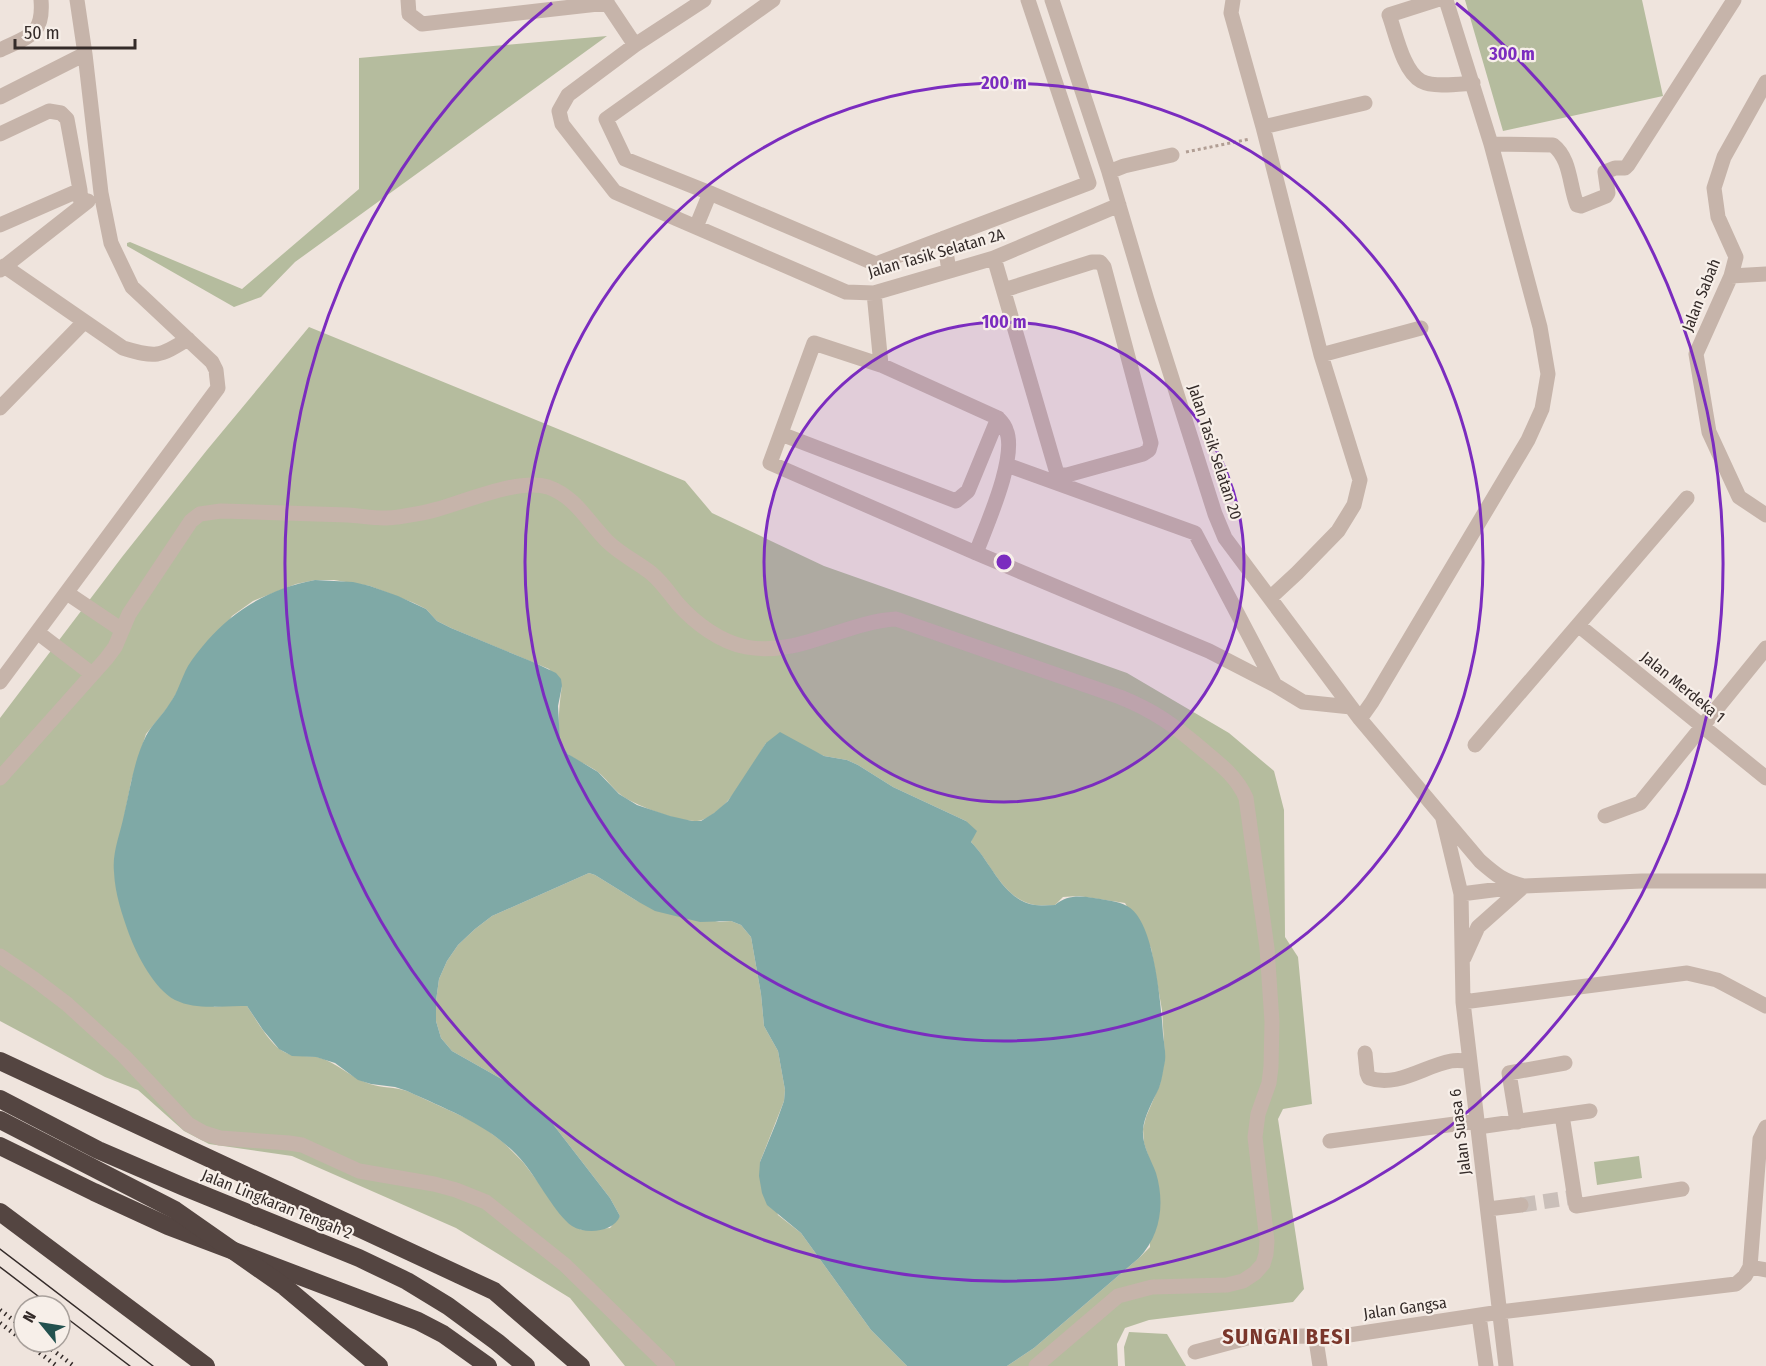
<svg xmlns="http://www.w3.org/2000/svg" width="1766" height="1366" viewBox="0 0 1766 1366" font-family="'Fira Sans Condensed',sans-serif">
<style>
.green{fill:#b5bc9e}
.water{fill:#7fa9a6}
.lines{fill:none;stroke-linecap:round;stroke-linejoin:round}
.minor-tunnel{stroke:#cabfb9;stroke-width:15;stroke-dasharray:15 8;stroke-linecap:butt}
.path{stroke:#b19e94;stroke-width:3;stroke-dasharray:3 3;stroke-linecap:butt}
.minor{stroke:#c6b4aa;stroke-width:15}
.highway{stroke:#544541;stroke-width:18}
.tram{stroke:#342b29;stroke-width:1.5}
.rail{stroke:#342b29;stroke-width:4.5;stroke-dasharray:1.5 4.5;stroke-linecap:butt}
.highway-bridge{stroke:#544541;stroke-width:18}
.ring{fill:none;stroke:#7b2cbf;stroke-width:3}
.labels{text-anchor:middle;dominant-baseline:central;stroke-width:4.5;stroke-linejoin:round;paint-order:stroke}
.street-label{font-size:16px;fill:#342b29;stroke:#f7efe9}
.district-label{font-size:22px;font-weight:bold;letter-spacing:1.5px;fill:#7a362b;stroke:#f7efe9}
.centre{fill:#7b2cbf;stroke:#f7efe9;stroke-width:3}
.ring-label{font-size:18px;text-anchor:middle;font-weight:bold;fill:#7b2cbf;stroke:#f7efe9;stroke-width:4.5;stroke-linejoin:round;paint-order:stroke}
</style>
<rect width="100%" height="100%" fill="#efe4dd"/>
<path class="green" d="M1465,0H1642L1663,96L1503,131Z
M607,36L295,262L261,297L234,307L127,246V243L130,242L242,289L359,189V58Z
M309,327L685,481L712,513L824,566L1127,673L1229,733L1274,771L1284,810L1285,937L1298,957L1312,1104L1283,1109L1278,1119L1304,1289L1293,1302L1149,1320L1125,1328L1117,1344L1118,1366H1007L1034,1348L1139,1258L1150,1247L1149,1158L1144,1143L1143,1129L1146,1117L1160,1084L1165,1058L1162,1010L1151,948L1125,903L1079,896L1063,897L1055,905C1049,905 1041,906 1035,905C1003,900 991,862 971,842L973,837L966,821L893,787L858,765L847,760L824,756L811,750L766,743C751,767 730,810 702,820C687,826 634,805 621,795C612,788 606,778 598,772C586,763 568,759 561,745C556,735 560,698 562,686L549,669L451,628L437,621L426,609L414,603L370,586L334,580H315L296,584L253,601L232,616L178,690L169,706L146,734L131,782L124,818L214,1007L230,1005L247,1006C256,1019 268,1041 281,1050C292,1058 304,1055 317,1057C337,1062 351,1078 370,1084C382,1088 395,1087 407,1091L479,1124L504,1143L523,1162L541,1186L581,1230L610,1228L620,1216L610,1198L549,1119L512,1085L452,1051L441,1038L436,1021V1001L439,979L447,961L458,945L475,929L492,916L589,873L595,875L637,901L719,922L731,921L741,925L751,937L761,994L764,1026L778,1051L785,1090L784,1101L760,1162L778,1215L801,1233L871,1330L907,1366H625L570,1298L456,1228L292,1156L209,1144L184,1131L138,1090L105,1077L0,1021V718L122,557L207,450Z
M1639,1156L1642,1178L1597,1185L1594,1162Z
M1129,1332L1167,1334L1186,1366H1125L1124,1347Z"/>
<path class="water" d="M315,580L353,582L370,586L398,596L426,609L437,621L451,628L533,662L556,673L561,679L562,686L558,706L560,743L568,754L598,772L619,794L637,805L670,816L692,821H701L714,813L728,801L766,743L780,732L824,756L847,760L858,765L893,787L966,821L977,831L971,842C992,863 1003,900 1035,905C1041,906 1048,905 1055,905C1070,892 1087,897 1106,900C1119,902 1129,904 1137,915C1155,939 1161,1004 1163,1034C1164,1043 1166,1053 1165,1061C1163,1070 1162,1080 1159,1088C1153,1101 1144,1116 1143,1130C1142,1146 1151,1159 1156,1173C1165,1203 1161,1235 1139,1258L1034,1348L1007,1366H907L871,1330L801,1233L767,1205L762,1193L759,1176L760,1162L776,1123L784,1101L785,1090L778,1051L764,1026L761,994L751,937L741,925L731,921L700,922L655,911L637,901L595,875L589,873L492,916L475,929L458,945L447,961L439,979L436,1001V1021L441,1038L452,1051L512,1085L549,1119L610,1198L620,1216C614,1232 586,1235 572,1226C556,1215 538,1180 524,1163C493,1126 450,1111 407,1091L395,1087L371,1084L358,1080L335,1063L316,1057L292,1056L279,1049L263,1030L247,1006C223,1005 198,1011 175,1000C154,989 137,955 129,934C122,914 115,894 114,872C112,852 120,835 124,815C130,789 134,760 146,736C152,724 163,715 170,703C178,692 181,679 188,666C193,658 200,649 207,641C236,608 272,588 315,580Z"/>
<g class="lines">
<path class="minor-tunnel" d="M1521,1205L1574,1197"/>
<path class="path" d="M1186,152L1250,139"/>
<path class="minor" d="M408,0L409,14L422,24L607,3
M607,0V3L635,45
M704,0L635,45L568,95L559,111L562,124L615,192L846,292L874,293L994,258L1119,205
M773,0L606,119L625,159L710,193L876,264L1089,183L1028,0
M1052,0L1109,172L1147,300L1215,514L1225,538L1360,719L1480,861C1496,875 1503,881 1524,886
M1233,0L1231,13L1263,127L1321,355L1360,480L1354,505L1338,531L1297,573L1270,598
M1436,0L1389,15C1396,34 1403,71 1421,81C1434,88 1459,84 1473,83
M0,50C28,36 44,36 41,0
M1766,82L1724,157L1714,188L1718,217L1736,257L1731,276L1696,354L1709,432L1739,497L1766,515
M0,97L85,54
M1263,127L1365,103
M0,134L49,111L61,113L67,119L80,190L81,205
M1491,144L1553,145C1571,159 1569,185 1577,205L1581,206L1606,196L1608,193L1605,172L1615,168H1625L1628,165L1734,0
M1109,172L1124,166L1172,155
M0,225L80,190
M696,227L710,193
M944,238L949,271
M994,258L1056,470L1059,475H1067L1143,454L1149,450L1151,443L1104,267L1100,262H1092L1004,290
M4,266L123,348C156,358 159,357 188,339
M0,270L88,201
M1731,276L1766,274
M874,293L881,365
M1321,355L1421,328
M0,408L84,322
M781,434L956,501L968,491L998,418
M1007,465L1195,533L1275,685
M976,553C986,526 1018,456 1006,430C1005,425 1001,421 998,418L881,365L814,343L770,463L976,553L1209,651L1275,685L1303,702L1351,707
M67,593L122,630
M1578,625L1766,778
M37,632L92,674
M0,682L218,388L216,370L212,362L132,287L111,243L101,193L85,54L77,0
M1360,719L1372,702L1528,440L1542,409L1548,374L1540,327L1491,144L1446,0
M1475,745L1687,498
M0,778L106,659L115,647L129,614L191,521L200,514L221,511C263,512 306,514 348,515C364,516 382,520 398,517C411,515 425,513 438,509C467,501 519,478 548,487C576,497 587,521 607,541C620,554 637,562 651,573C662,582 669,593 678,604C695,623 720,642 746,647C799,657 844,622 896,619L1120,697C1155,711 1175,726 1203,750C1220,764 1237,777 1246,798L1267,948L1272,1022L1271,1067L1269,1083L1258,1114L1255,1137L1267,1241L1266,1254L1263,1264L1255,1273L1243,1281L1227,1285L1152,1287L1118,1296L1036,1366
M1605,816L1640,803L1766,648
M1443,819L1461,894L1463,1002L1506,1366
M1461,894L1524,886L1642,881H1766
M0,956L34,979L67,1004L124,1056L188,1124L204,1133L220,1138L289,1143L302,1145L359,1171L434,1184L456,1190L486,1202L565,1265L668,1366
M1464,958L1478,927L1524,886
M1463,1002L1687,973L1717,980L1766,1006
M1365,1053L1367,1073L1369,1078C1397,1088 1424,1066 1451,1061C1457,1060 1464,1061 1470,1061
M1562,1115L1576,1206L1682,1189
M1517,1122L1509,1073L1565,1063
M1478,1127L1590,1111
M1330,1141L1477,1121
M1488,1209L1521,1205
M1750,1267L1766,1270
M1479,1316L1486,1366
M1316,1340L1500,1312L1736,1284L1745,1276L1750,1267L1760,1139L1766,1127
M1316,1340L1320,1366
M1195,1352L1251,1337L1306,1336L1316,1340"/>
<path class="highway" d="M0,1061L494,1291L581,1366
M0,1099L98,1150L184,1187L359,1258L407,1281L448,1306L497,1342L526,1366
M0,1146L94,1192L168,1226L418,1321L443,1334L488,1366
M0,1212L206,1366"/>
<path class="tram" d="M0,1249L153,1366
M0,1267L51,1306
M60,1313L130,1366"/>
<path class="rail" d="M0,1310L24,1328
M0,1323L24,1341
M25,1342L57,1366
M42,1342L74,1366"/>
<path class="highway-bridge" d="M0,1120L175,1210L285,1287L379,1366"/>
</g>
<circle cx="1004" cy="562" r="240" fill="#7b2cbf" fill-opacity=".12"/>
<g class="ring">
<circle cx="1004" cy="562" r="240"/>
<circle cx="1004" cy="562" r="479"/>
<path d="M1456 3A719 719 0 1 1 552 3"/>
</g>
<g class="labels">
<g class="street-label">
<text transform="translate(936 253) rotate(-16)">Jalan Tasik Selatan 2A</text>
<text transform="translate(1701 295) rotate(-68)">Jalan Sabah</text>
<text transform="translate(1215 452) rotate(72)">Jalan Tasik Selatan 20</text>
<text transform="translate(1683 687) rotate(39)">Jalan Merdeka 1</text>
<text transform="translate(1460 1132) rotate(-97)">Jalan Suasa 6</text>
<text transform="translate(277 1204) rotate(22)">Jalan Lingkaran Tengah 2</text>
<text transform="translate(1405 1308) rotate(-8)">Jalan Gangsa</text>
</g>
<g class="district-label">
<text x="1287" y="1336">SUNGAI BESI</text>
</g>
</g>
<circle cx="1004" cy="562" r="9" class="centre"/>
<g class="ring-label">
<text x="1512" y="60">300 m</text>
<text x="1004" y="89">200 m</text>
<text x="1004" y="328">100 m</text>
</g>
<g transform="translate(42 1324) rotate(300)"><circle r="28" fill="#f7efe9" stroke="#a9a19c" stroke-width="1.5"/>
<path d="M0-4.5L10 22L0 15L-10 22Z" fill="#23514f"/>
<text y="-9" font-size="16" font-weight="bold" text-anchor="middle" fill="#342b29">N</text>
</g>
<path d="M15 39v9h120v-9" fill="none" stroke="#342b29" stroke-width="3"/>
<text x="24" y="39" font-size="18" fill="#342b29" stroke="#f7efe9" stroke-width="4.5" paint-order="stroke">50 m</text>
</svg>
